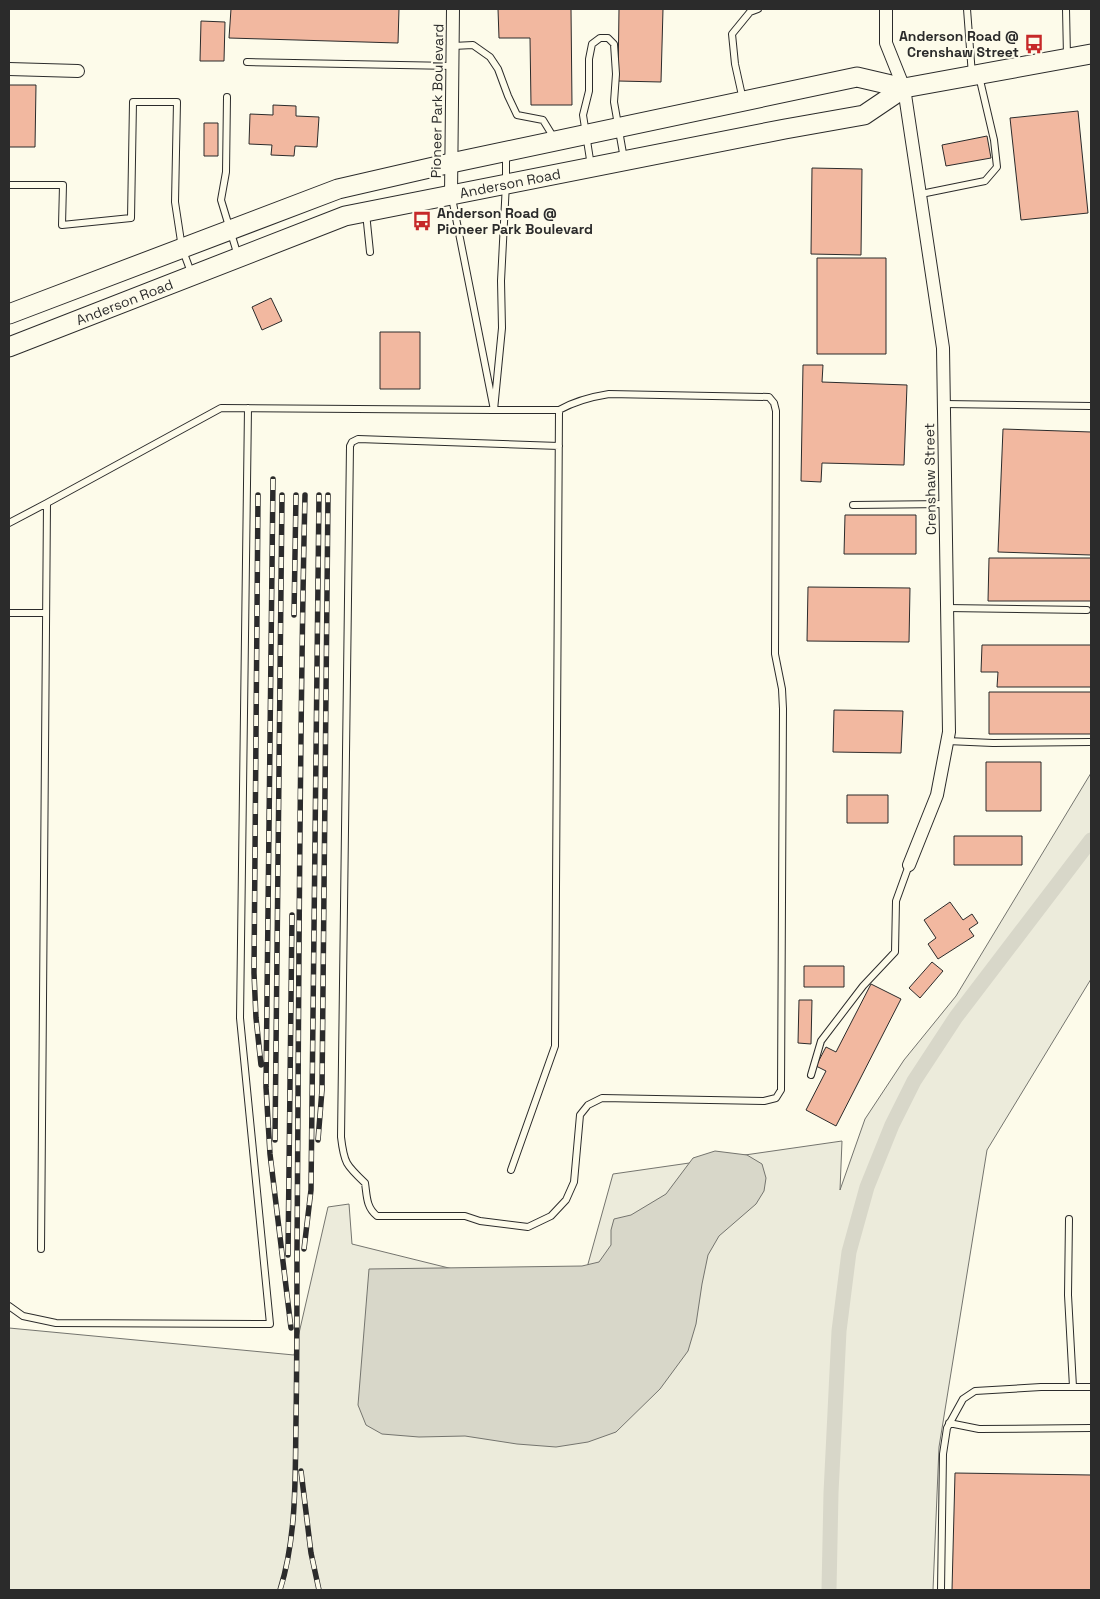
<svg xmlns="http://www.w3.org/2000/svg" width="1100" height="1599" viewBox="0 0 1100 1599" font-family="'Space Grotesk',sans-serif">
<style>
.green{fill:#ecebdb;stroke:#74746e}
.water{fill:#d8d7c9;stroke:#74746e}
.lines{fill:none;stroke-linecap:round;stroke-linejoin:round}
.canal{stroke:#d8d7c9;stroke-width:15}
.building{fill:#f2b8a0;stroke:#2b2b2b}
.lane-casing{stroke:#2b2b2b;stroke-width:8}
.street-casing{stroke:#2b2b2b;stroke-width:14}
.secondary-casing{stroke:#2b2b2b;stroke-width:21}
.lane{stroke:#fdfbea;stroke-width:6}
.street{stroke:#fdfbea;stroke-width:12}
.secondary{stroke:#fdfbea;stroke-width:19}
.rail-casing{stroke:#2b2b2b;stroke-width:5.5}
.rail{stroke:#fdfbea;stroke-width:4;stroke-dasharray:11;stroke-linecap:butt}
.labels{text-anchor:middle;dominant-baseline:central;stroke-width:4;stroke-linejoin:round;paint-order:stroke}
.poi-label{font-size:14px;font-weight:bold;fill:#2b2b2b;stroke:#fdfbea;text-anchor:end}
.street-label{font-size:14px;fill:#2b2b2b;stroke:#fdfbea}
</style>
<rect width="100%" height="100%" fill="#fdfbea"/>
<path class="green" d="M1091,773V979L987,1150L939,1447L933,1590H9V1328L294,1355L328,1207L349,1204L352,1244L578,1300L613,1174L842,1141L840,1190L865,1119L904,1060L956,996Z"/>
<path class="water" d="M715,1151L747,1155L762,1164L766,1178L764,1191L756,1204L719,1236L708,1255L702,1284L696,1324L688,1351L660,1389L616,1432L588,1442L556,1447L517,1444L465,1436L419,1437L382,1434L366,1425L358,1405L369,1269L582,1266L599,1262L611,1245V1230L614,1219L631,1215L666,1194L693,1158Z"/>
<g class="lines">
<path class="canal" d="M829,1590L831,1493L839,1331L849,1252L867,1187L892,1125L914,1081L956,1017L1091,840"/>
</g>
<path class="building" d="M231,9H399L398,43L229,38Z
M498,9H571L572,105H531L530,38H499Z
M619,9H663L661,82L618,81Z
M201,21L225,22L224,61H200Z
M9,85H36L35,147H9Z
M273,105L296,106V116L319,117L317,147L295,146L294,156L271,155L272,145L249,144L250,114L273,115Z
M1078,111L1088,213L1021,220L1010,118Z
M204,123H218V156H204Z
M987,136L991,158L946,166L942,145Z
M812,168L862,169L861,255L811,254Z
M817,258H886V354H817Z
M271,298L282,321L262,330L252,307Z
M380,332H420V389H380Z
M803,365H823L822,382L907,385L904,465L822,463L821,482L801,481Z
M1003,429L1091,432V555L998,552Z
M845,515H916V554H844Z
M989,558H1091V601H988Z
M808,587L910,588L909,642L807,641Z
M982,645H1091V687H997L998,672H981Z
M989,692H1091V734H989Z
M834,710L903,711L901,753L833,752Z
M986,762H1041V811H986Z
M847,795H888V823H847Z
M954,836H1022V865H954Z
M950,902L963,920L972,914L978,923L969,929L974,936L938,959L928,944L936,938L924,920Z
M932,962L943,971L920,998L909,988Z
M804,966H844V987H804Z
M871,984L901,999L836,1126L806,1110L826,1071L816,1066L826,1047L836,1052Z
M799,1000H812L811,1044L798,1043Z
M955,1473L1091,1475V1590H952Z"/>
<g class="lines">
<defs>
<path id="lane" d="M967,9L972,75
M1066,9L1067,57
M453,46L473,45L490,57L498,69L508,96L517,115L543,120L554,138
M247,62L453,66
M227,97L226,172L221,200L238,256
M743,100L735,64L732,34L750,12L758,9
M506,154V183L501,281L502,328L494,410H559L555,1046L511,1170
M591,166L583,115L589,91V59L592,44L600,38H608L614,44L616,74L614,102L624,159
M9,185H63L62,225L131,218L133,102H177L175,202L182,248L192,275
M921,194L985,181L997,167L994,140L979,76
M366,213L370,252
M944,404L1091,406
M559,446L358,439L352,442L350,446L341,1137C344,1163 346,1165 365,1183C367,1196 366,1207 377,1216H465L480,1221L528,1227L551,1216L566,1200L574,1182L580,1115L588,1105L602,1098L764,1101L776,1098L781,1090L783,709L782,689L775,654L776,411L774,403L769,397L609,394C590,397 575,401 559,410
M853,505L946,504
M9,523L47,503
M947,608L1087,610
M9,613H46
M947,741L993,743L1091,742
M811,1075L821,1041L863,986L895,952L896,901L909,865
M1069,1219L1068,1295L1073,1387
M41,1249L47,503L221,408L494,410L452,198
M9,1306L23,1316L56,1323L270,1324L240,1018L248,408
M949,1423L979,1429L1091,1428
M941,1590L943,1454L947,1428L963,1399L975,1391L1041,1387H1091"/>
<path id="street" d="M886,9V43L904,88L943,348L949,732L937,795L909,865
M9,69L78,71
M451,194L453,9"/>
<g id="secondary">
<path d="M9,314L338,189L451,163L857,77L904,88L1091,54"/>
<path id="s1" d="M9,347L345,216L785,129L864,115L904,88"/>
</g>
</defs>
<use href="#lane" class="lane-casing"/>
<use href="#street" class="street-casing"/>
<use href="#secondary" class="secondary-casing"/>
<use href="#lane" class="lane"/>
<use href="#street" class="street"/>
<use href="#secondary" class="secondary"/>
<defs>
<path id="rail" d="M273,479L266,1087L270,1154L291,1328
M258,495L254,973L256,1018L261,1065
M294,615L296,495
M275,1140L282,495
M318,1140L322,1090L328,495
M304,1249L311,1190L319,495
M288,1255L292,915
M301,1471L311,1553L319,1590
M280,1590C297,1536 295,1477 296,1421C297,1364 297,1307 297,1250C299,998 299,747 305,495"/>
</defs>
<use href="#rail" class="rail-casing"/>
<use href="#rail" class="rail"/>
</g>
<defs>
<symbol id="bus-bare" viewBox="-9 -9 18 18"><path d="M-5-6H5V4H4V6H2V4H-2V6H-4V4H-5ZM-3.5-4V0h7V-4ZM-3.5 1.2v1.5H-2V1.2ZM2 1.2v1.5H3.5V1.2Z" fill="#c62828" stroke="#fdfbea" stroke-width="2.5" paint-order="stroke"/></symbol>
</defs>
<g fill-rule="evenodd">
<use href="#bus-bare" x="1020" y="30" width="28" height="28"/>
<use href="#bus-bare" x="408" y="207" width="28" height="28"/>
</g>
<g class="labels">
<g class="poi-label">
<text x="1019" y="36">Anderson Road @<tspan x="1019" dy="16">Crenshaw Street</tspan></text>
<text x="437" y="213" text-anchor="start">Anderson Road @<tspan x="437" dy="16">Pioneer Park Boulevard</tspan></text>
</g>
<g class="street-label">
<text transform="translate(437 101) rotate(-89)">Pioneer Park Boulevard</text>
<text stroke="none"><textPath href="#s1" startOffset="529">Anderson Road</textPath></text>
<text stroke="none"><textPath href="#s1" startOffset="124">Anderson Road</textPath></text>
<text transform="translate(930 479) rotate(-91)">Crenshaw Street</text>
</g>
</g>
<rect width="1100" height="1599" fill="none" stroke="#2b2b2b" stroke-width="20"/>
</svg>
